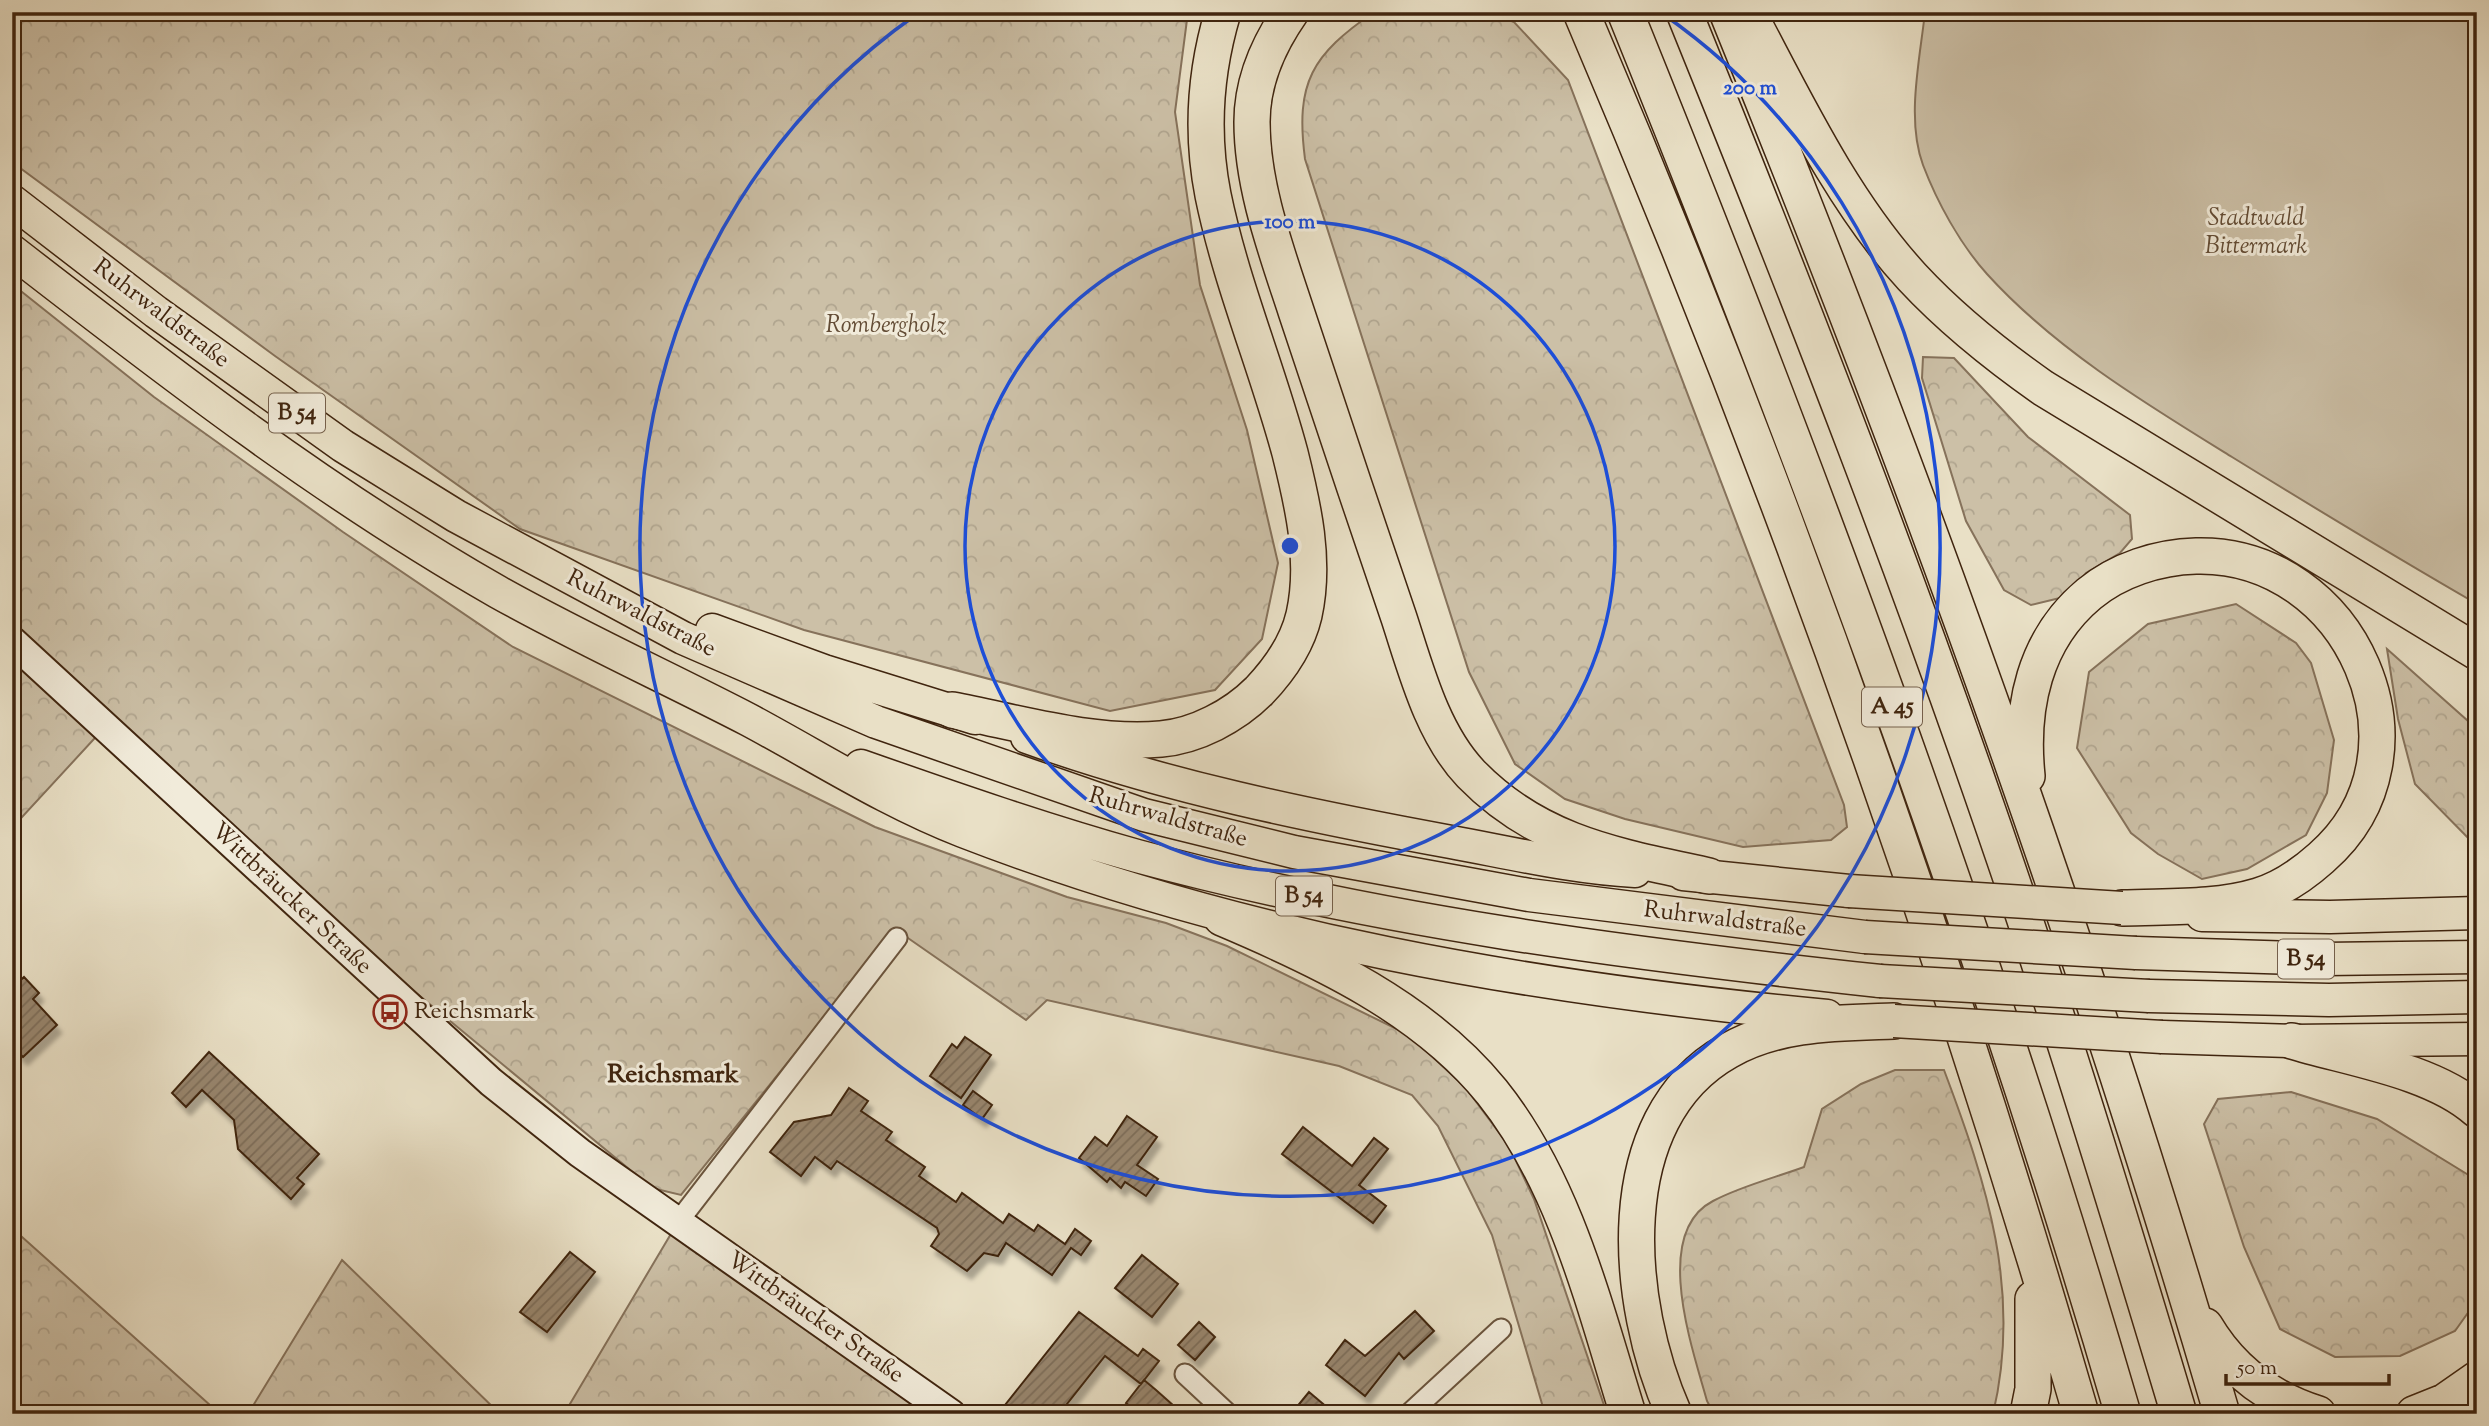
<svg xmlns="http://www.w3.org/2000/svg" width="2489" height="1426" viewBox="0 0 2489 1426" font-family="'Sorts Mill Goudy',serif">
<style>
.forest{fill:url(#forest-crowns);stroke:#86725b;stroke-width:2}
.park{fill:#ccc0a7;stroke:#86725b;stroke-width:2}
.building{fill:url(#building-hatch);stroke:#40250f;stroke-width:2;filter:url(#shadow)}
.lines{fill:none;stroke-linecap:round;stroke-linejoin:round}
.minor-casing{stroke:#6a543d;stroke-width:23}
.secondary-casing{stroke:#40250f;stroke-width:32}
.trunk-casing{stroke:#40250f;stroke-width:35}
.motorway-casing{stroke:#40250f;stroke-width:38}
.minor{stroke:#f1ebda;stroke-width:19}
.secondary{stroke:#f1ebda;stroke-width:28}
.trunk{stroke:#e9e0c6;stroke-width:32}
.motorway{stroke:#e9e0c6;stroke-width:35}
.trunk-bridge-casing{stroke:#40250f;stroke-width:35;stroke-linecap:butt}
.trunk-bridge{stroke:#e9e0c6;stroke-width:32}
.ring{fill:none;stroke:#1d4ed8;stroke-width:3.5}
.labels{text-anchor:middle;dominant-baseline:central;stroke-width:6;stroke-linejoin:round;paint-order:stroke}
.shield{fill:#f1ebda;stroke:#75604c;stroke-width:2}
.shield-label{font-size:23px;font-weight:bold;fill:#40250f}
.park-label{font-size:24px;font-style:italic;fill:#634c35;stroke:#f1ebda}
.street-label{font-size:24px;fill:#40250f;stroke:#f1ebda}
.poi-label{font-size:24px;fill:#40250f;stroke:#f1ebda;text-anchor:start}
.neighbourhood-label{font-size:26px;font-weight:bold;fill:#40250f;stroke:#f1ebda}
.centre{fill:#1d4ed8;stroke:#f1ebda;stroke-width:3.5}
.ring-label{font-size:21px;text-anchor:middle;font-weight:bold;fill:#1d4ed8;stroke:#f1ebda;stroke-width:6;stroke-linejoin:round;paint-order:stroke}
</style>
<defs>
<pattern id="forest-crowns" width="20" height="18" patternUnits="userSpaceOnUse" patternTransform="scale(1.75)"><rect width="20" height="18" fill="#ccc0a7"/><path d="M2 6a3 3 0 1 1 6 0M12 15a3 3 0 1 1 6 0" fill="none" stroke="#b0a58f"/></pattern>
<pattern id="building-hatch" width="6" height="6" patternUnits="userSpaceOnUse" patternTransform="scale(1.75)"><rect width="6" height="6" fill="#98866e"/><path d="M-1 1l2-2M0 6l6-6M5 7l2-2" fill="none" stroke="#7d6d59"/></pattern>
<filter id="shadow"><feDropShadow dx="4.5" dy="8" stdDeviation="2" flood-color="#0004"/></filter>
</defs>
<rect width="100%" height="100%" fill="#e9e0c6"/>
<filter id="stains"><feTurbulence type="fractalNoise" baseFrequency=".00286" numOctaves="4"/><feColorMatrix values="0 0 0 0 .2 0 0 0 0 .09 0 0 0 0 .02 0 0 0 .5 -.17"/></filter>
<radialGradient id="worn" r=".72"><stop offset=".6" stop-color="#630" stop-opacity="0"/><stop offset="1" stop-color="#630" stop-opacity=".3"/></radialGradient>
<path class="forest" d="M12,12H1188L1175,112L1200,285L1247,430L1278,563L1262,639L1215,690L1110,711L804,630L520,529L275,356L12,162Z
M1374,12H1488L1514,22L1568,80L1844,805L1847,827L1831,840L1743,847L1625,819L1565,799L1515,764L1469,672L1305,159C1295,82 1312,55 1374,12Z
M12,284L154,397L343,532L513,647L875,827L1067,897L1166,923L1227,946L1409,1035L1465,1087L1509,1146L1534,1199L1607,1414H1545L1492,1235L1438,1126L1412,1095L1339,1066L1047,1000L1026,1020L895,929L681,1195L652,1188L328,920L12,626Z
M1923,357L1954,358L2028,437L2130,515L2132,539L2120,553L2086,573L2068,596L2031,605L2004,590L1966,521L1922,378Z
M2236,604L2296,643L2311,663L2334,740L2327,793L2306,835L2247,869L2202,879L2158,854L2131,833L2077,748L2089,672L2148,624Z
M12,641L105,727L12,828Z
M2387,649L2477,729V847L2415,784L2398,719Z
M1895,1070H1944C1987,1184 2022,1292 1993,1414H1714L1707,1401C1693,1350 1651,1233 1713,1201C1741,1186 1774,1178 1804,1167L1822,1109L1861,1084Z
M2291,1092L2377,1119L2475,1179L2477,1300L2455,1331L2400,1356L2335,1357L2280,1329L2244,1247L2204,1124L2218,1099Z
M678,1222L951,1414H564Z
M12,1228L220,1414H15L12,1411Z
M342,1260L500,1414H248Z"/>
<path class="park" d="M1925,12H2477V604C2394,556 2313,507 2232,457C2146,404 2055,349 1987,274C1960,244 1937,202 1923,165C1906,119 1920,59 1925,12Z"/>
<path class="building" d="M24,977L39,993L33,999L57,1025L23,1057L12,1046V988Z
M965,1037L991,1055L961,1098L930,1076L952,1044L957,1048Z
M209,1052L319,1154L297,1178L304,1184L291,1199L238,1149L234,1120L202,1090L186,1107L172,1093Z
M849,1088L868,1101L861,1111L892,1132L886,1140L925,1167L919,1176L956,1202L962,1193L1003,1223L1009,1214L1034,1231L1038,1225L1065,1244L1075,1229L1091,1241L1081,1255L1071,1248L1052,1275L1006,1243L998,1256L984,1253L967,1271L931,1246L939,1234L937,1228L837,1161L831,1169L815,1157L801,1176L770,1152L794,1122L831,1115Z
M973,1091L992,1105L982,1119L963,1105Z
M1127,1116L1157,1137L1137,1165L1158,1179L1146,1196L1125,1182L1121,1188L1110,1178L1107,1182L1079,1158L1095,1137L1107,1146Z
M1303,1127L1352,1166L1374,1138L1388,1149L1359,1185L1386,1206L1373,1223L1282,1154Z
M570,1252L595,1272L547,1332L520,1312Z
M1142,1255L1178,1284L1152,1317L1115,1288Z
M1415,1311L1434,1331L1404,1359L1399,1353L1365,1396L1326,1365L1345,1340L1365,1356Z
M1079,1312L1138,1356L1143,1349L1159,1361L1141,1384L1105,1356L1059,1414H1016L1005,1405Z
M1199,1322L1215,1337L1195,1360L1178,1345Z
M1144,1380L1156,1390L1183,1414H1139L1126,1403Z
M1309,1392L1335,1414H1291Z"/>
<g class="lines">
<defs>
<path id="minor" d="M678,1222L897,938
M1185,1374L1228,1414
M1409,1414L1501,1329"/>
<path id="secondary" d="M12,641L491,1082L580,1153L951,1414"/>
<path id="trunk" d="M12,201L156,312L343,446L456,516L683,638L876,722L1144,815L1294,852L1529,895L1865,937
M12,251C168,372 326,494 498,592C580,638 666,677 749,720C820,758 888,802 963,831C1242,939 1530,988 1827,1016
M712,630L824,671L975,718
M1027,737C1163,786 1309,816 1451,842C1511,853 1574,868 1635,871
M861,766C952,798 1044,830 1137,856C1380,922 1631,954 1880,981
M1683,874L1849,891
M2202,915L2330,917L2477,913
M2136,953L2325,959L2477,957
M2149,996L2329,1000L2477,997
M2162,1037L2292,1041L2477,1039"/>
<path id="motorway" d="M1291,12C1268,45 1252,81 1252,122C1252,186 1276,250 1296,311C1315,369 1335,427 1354,485C1369,529 1384,574 1399,618C1416,670 1432,733 1471,774C1539,844 1618,856 1709,876
M1581,12C1775,466 1943,939 2081,1414
M1625,12C1811,472 1984,938 2123,1414
M1684,12C1802,303 1916,596 2016,893C2074,1066 2127,1240 2179,1414
M1727,12C1914,471 2083,938 2222,1414
M1751,18C1798,107 1844,203 1912,277C1952,320 1996,355 2043,388L2477,652
M952,710C1020,723 1092,745 1161,739C1196,736 1234,716 1259,691C1280,669 1297,645 1304,615C1316,561 1303,505 1290,453C1267,367 1231,283 1213,195C1201,134 1205,72 1223,12
M2027,776C2020,708 2034,640 2089,594C2118,570 2158,557 2196,556C2351,552 2442,753 2321,858C2303,874 2282,889 2258,896C2215,909 2167,906 2122,908
M1222,918C1319,959 1424,1008 1492,1092C1565,1183 1594,1305 1628,1414
M2292,1041C2348,1058 2432,1070 2477,1110
M2205,1326C2231,1370 2270,1399 2318,1414
M1674,1414C1625,1304 1607,1119 1728,1051C1778,1022 1839,1023 1894,1021
M2028,1414L2033,1389V1299
M2414,1414L2444,1402L2477,1379"/>
</defs>
<use href="#minor" class="minor-casing"/>
<use href="#secondary" class="secondary-casing"/>
<use href="#trunk" class="trunk-casing"/>
<use href="#motorway" class="motorway-casing"/>
<use href="#minor" class="minor"/>
<use href="#secondary" class="secondary"/>
<use href="#trunk" class="trunk"/>
<use href="#motorway" class="motorway"/>
<defs>
<path id="trunk-bridge" d="M1849,891L2122,908
M1865,937L2136,953
M1880,981L2149,996
M1894,1021L2162,1037"/>
</defs>
<use href="#trunk-bridge" class="trunk-bridge-casing"/>
<use href="#trunk-bridge" class="trunk-bridge"/>
</g>
<g class="ring">
<circle cx="1290" cy="546" r="325"/>
<path d="M1663 14A650 650 0 1 1 917 14"/>
</g>
<defs>
<symbol id="bus-ring" viewBox="-11 -11 22 22"><circle r="9.5" fill="#f1ebda" stroke="#8f2418" stroke-width="1.5"/><path d="M-5-6H5V4H4V6H2V4H-2V6H-4V4H-5ZM-3.5-4V0h7V-4ZM-3.5 1.2v1.5H-2V1.2ZM2 1.2v1.5H3.5V1.2Z" fill="#8f2418"/></symbol>
</defs>
<g fill-rule="evenodd">
<use href="#bus-ring" x="371" y="993" width="38" height="38"/>
</g>
<g class="labels">
<g class="shield">
<rect x="269" y="393.5" width="56" height="39" rx="5"/>
<rect x="1862" y="687.5" width="60" height="39" rx="5"/>
<rect x="1276" y="876.5" width="56" height="39" rx="5"/>
<rect x="2278" y="939.5" width="56" height="39" rx="5"/>
</g>
<g class="shield-label">
<text x="297" y="413">B 54</text>
<text x="1892" y="707">A 45</text>
<text x="1304" y="896">B 54</text>
<text x="2306" y="959">B 54</text>
</g>
<g class="park-label">
<text x="2256" y="219">Stadtwald<tspan x="2256" dy="28">Bittermark</tspan></text>
<text x="886" y="326">Rombergholz</text>
</g>
<g class="street-label">
<text transform="translate(161 314) rotate(37)">Ruhrwaldstraße</text>
<text transform="translate(641 614) rotate(27)">Ruhrwaldstraße</text>
<text transform="translate(1168 818) rotate(16)">Ruhrwaldstraße</text>
<text transform="translate(291 899) rotate(43)">Wittbräucker Straße</text>
<text transform="translate(1725 920) rotate(7)">Ruhrwaldstraße</text>
<text transform="translate(815 1318) rotate(35)">Wittbräucker Straße</text>
</g>
<g class="poi-label">
<text x="414" y="1012">Reichsmark</text>
</g>
<g class="neighbourhood-label">
<text x="673" y="1075">Reichsmark</text>
</g>
</g>
<circle cx="1290" cy="546" r="10" class="centre"/>
<g class="ring-label">
<text x="1750" y="94">200 m</text>
<text x="1290" y="228">100 m</text>
</g>
<rect width="2489" height="1426" fill="none" stroke="#e9e0c6" stroke-width="42"/>
<rect x="14" y="14" width="2461" height="1398" fill="none" stroke="#40250f" stroke-width="3.5"/>
<rect x="21" y="21" width="2447" height="1384" fill="none" stroke="#40250f" stroke-width="2"/>
<path d="M2226 1374v10h163v-10" fill="none" stroke="#40250f" stroke-width="3.5"/>
<text x="2237" y="1374" font-size="21" fill="#40250f" stroke="#f1ebda" stroke-width="5" paint-order="stroke">50 m</text>
<rect width="100%" height="100%" filter="url(#stains)"/>
<rect width="100%" height="100%" fill="url(#worn)"/>
</svg>
